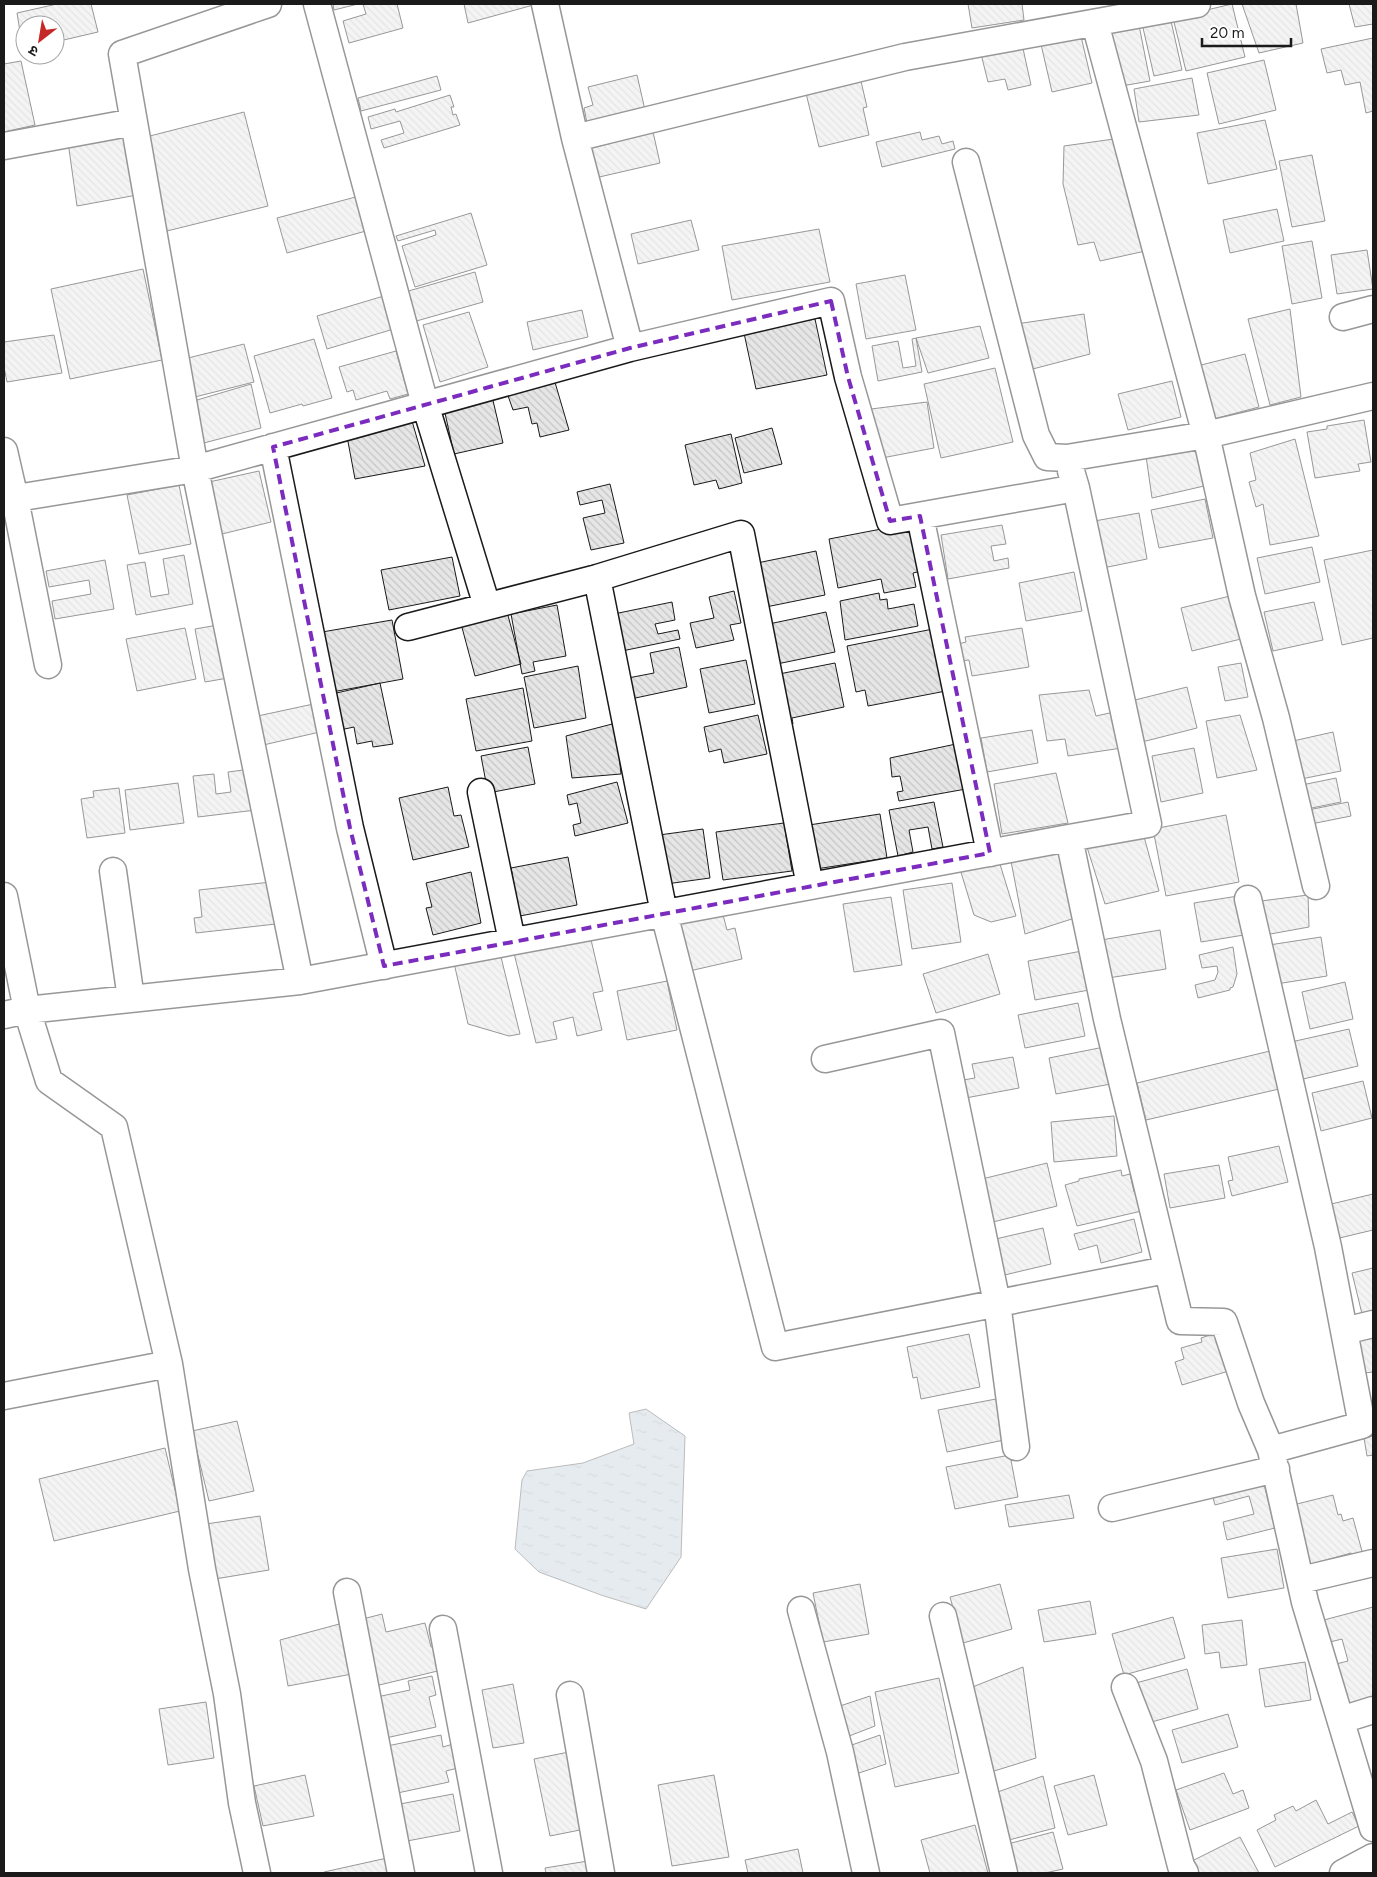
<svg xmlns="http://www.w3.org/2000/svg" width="1377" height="1877" viewBox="0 0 1377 1877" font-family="Figtree,'Noto Sans Devanagari',sans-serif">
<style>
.water{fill:url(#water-ripples);stroke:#6a6a6a}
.building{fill:url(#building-back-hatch);stroke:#1a1a1a}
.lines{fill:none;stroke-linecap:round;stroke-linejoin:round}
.minor-casing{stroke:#1a1a1a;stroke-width:29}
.minor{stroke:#fff;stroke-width:26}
.marked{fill:none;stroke:#7b2cbf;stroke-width:4;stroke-dasharray:10 6;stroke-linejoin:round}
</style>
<defs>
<pattern id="water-ripples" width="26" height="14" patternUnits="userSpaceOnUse" patternTransform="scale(1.25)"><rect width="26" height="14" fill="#c6d2dc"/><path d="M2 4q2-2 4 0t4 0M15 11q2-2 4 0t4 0" fill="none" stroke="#aab4bc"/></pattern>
<pattern id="building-back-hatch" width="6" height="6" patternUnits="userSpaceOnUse" patternTransform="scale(1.25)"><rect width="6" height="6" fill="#e6e6e6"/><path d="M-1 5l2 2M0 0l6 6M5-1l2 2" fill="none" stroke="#c5c5c5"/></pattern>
</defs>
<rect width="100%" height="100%" fill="#fff"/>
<path class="water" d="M646,1409L685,1436L681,1557L646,1609L601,1595L539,1572L515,1549L522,1480L527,1471L583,1463L634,1444L629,1413Z"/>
<path class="building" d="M57,4H91L98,32L55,42V25H25V50H23L17,13Z
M333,4H358L334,10Z
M363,4H397L403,28L349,43L343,21L366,14Z
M464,4H537L468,23Z
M968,4H1022L1024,20L972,28Z
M1232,4L1245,57L1186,71L1173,18Z
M1242,4H1296L1303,43L1259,53Z
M1349,4H1373V24L1355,27Z
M1169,12L1182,70L1154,76L1141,19Z
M1138,20L1150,81L1116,87L1104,26Z
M1079,28L1092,83L1052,92L1040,40Z
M1373,38V111L1366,113L1360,82L1345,85L1341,70L1327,73L1321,49Z
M1022,44L1031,85L1008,90L1005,79L988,82L981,54Z
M1264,60L1276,110L1219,124L1207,73Z
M21,61L35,125L4,132V64Z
M637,75L645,110L587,123L584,108L593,105L588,87Z
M437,76L441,90L361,111L358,98Z
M860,77L867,107L863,108L869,135L819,147L805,89Z
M1192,78L1199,115L1139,122L1134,89Z
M450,95L454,107H451L453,115L456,114L460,125L384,148L381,140L404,133L400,121L371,129L368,117L395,109L396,112Z
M244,112L268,206L167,231L142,138Z
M1265,120L1277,169L1208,184L1197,133Z
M651,123L660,163L595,178L589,149L612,143L609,133Z
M124,130L137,195L77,206L68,142Z
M920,132L922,140L939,136L942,144L953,141L955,149L882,167L876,142Z
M1121,138L1150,250L1100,261L1094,242L1078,245L1063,184L1064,146Z
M1312,155L1325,221L1292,227L1279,161Z
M363,195L373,229L287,253L277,218Z
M1277,209L1284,241L1230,253L1223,220Z
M471,213L487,265L415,287L402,246L436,235L435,230L398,241L396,236Z
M691,220L699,250L638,264L631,234Z
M819,229L830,282L732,300L722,246Z
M1312,241L1322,298L1292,304L1282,246Z
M1367,250L1373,289L1337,294L1331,255Z
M143,269L162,360L70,379L51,289Z
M475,272L483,302L413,322L405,292Z
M905,275L916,330L866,339L856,284Z
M387,295L397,328L327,349L317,316Z
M1290,309L1301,397L1270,405L1248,319Z
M582,310L588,337L533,350L527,322Z
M469,312L488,367L440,382L423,325Z
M1084,314L1090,354L1029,370L1016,324Z
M815,319L827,375L756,389L744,333Z
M980,326L989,358L928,373L916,338Z
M54,335L62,373L7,382L4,367V342Z
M916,338L922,372L878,381L872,346L898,341L903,368L916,366L912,339Z
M314,339L332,398L303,406L302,404L270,413L254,356Z
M244,344L254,382L187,399L180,360Z
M396,351L408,394L390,399L387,391L356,400L353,390L347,392L339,367Z
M1245,354L1259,407L1206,421L1193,367Z
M995,368L1013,442L941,458L924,384Z
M554,379L569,430L540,437L537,423L532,424L528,407L513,410L506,390Z
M1172,381L1181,417L1128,430L1118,394Z
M251,384L261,428L200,444L187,403Z
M491,392L503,443L454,454L443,404Z
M927,402L934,448L882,458L871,409Z
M410,414L425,466L355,479L346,431Z
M1364,420L1371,462L1358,464L1360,471L1315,478L1307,432L1327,429V426Z
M772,428L782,464L744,473L735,438Z
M731,434L742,483L719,489L716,480L694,485L685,445Z
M1295,439L1319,536L1270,545L1263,504L1256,507L1249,482L1256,480L1250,453Z
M1198,444L1204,486L1152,498L1146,456Z
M259,471L271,522L222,534L209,482Z
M610,484L624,543L591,550L583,518L605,513L602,500L580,505L577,492Z
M179,485L191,544L139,554L127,495Z
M1205,499L1213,538L1159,548L1151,510Z
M1139,513L1147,559L1098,569L1089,522Z
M918,522L927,570L913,573L916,587L884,593L881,579L838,588L829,539Z
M1002,525L1006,544L991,546L994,561L1008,558L1009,568L948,579L941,535Z
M1312,547L1320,582L1265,594L1257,558Z
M1373,550V638L1342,645L1324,560Z
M816,551L825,595L761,608L752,564Z
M184,555L193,604L136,615L127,565L145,562L151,597L169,594L163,559Z
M452,557L460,596L389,610L381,570Z
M105,560L114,609L55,619L52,601L91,594L89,580L49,587L46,571Z
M1074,572L1082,611L1026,621L1019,583Z
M734,591L741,623L730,625L734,640L696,648L690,623L714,618L709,597Z
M879,593L880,600L887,599L888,609L914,604L918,626L845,640L840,601Z
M1230,596L1241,639L1192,651L1181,608Z
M672,602L675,620L655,624L658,634L678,630L680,639L617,652L609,615Z
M1314,602L1323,640L1273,651L1264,612Z
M557,605L566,656L533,662L535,671L522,674L511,614Z
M506,608L521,664L475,676L460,620Z
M826,612L835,652L772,665L764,625Z
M392,620L403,679L332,692L322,632Z
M218,625L228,678L205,682L195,629Z
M185,628L196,679L137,691L126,639Z
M1022,628L1029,667L972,676L969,660L961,661L958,644L966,642L965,637Z
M933,629L946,691L868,706L865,690L856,692L847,646Z
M679,647L687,687L626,700L628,678L654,673L650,653Z
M746,660L755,704L709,713L700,669Z
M835,663L844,707L792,718L793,724L781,727L779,674Z
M1241,663L1248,697L1225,701L1218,667Z
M578,666L586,718L534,728L524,677Z
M380,683L393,744L373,747L372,741L357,744L354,727L340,730L332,694Z
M1187,687L1197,728L1138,743L1127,702Z
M523,688L532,741L476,751L466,699Z
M1089,690L1096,716L1114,712L1122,748L1068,756L1065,739L1047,741L1039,695Z
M318,703L324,731L259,746L253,717Z
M758,715L767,754L724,763L721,749L709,752L704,727Z
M1240,715L1257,770L1217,778L1206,721Z
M616,723L621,774L572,778L566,736Z
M1032,730L1038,763L987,772L981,738Z
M1333,732L1341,771L1301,779L1293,741Z
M956,744L966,789L899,801L897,792L903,791L900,776L892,777L890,758Z
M528,747L535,784L488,793L481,756Z
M1194,748L1203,793L1161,802L1152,756Z
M251,769L256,810L198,817L193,776L214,774L216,794L231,792L228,772Z
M1056,773L1068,823L1002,834L994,784Z
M1336,778L1341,802L1302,810L1297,786Z
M617,782L628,823L575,836L573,825L581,823L577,803L569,805L567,795Z
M178,783L184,823L130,830L125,790Z
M448,787L454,816L461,815L469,847L413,860L399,798Z
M119,788L125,833L87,838L81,799L94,797L93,791Z
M934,802L943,847L932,849L928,827L909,830L913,852L898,856L889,810Z
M1348,802L1351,816L1311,824L1308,810Z
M880,814L887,858L816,869L809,825Z
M1226,815L1239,882L1166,896L1153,829Z
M784,823L792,871L723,880L716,832Z
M703,829L710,878L666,884L659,835Z
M1143,833L1159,891L1105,904L1086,844Z
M1059,847L1078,917L1025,934L1010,856Z
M568,857L577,905L520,916L511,868Z
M999,861L1016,916L991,922L974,915L960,869Z
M471,872L481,923L433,935L426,908L432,907L426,883Z
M271,882L276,924L196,933L194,918L202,917L199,890Z
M952,883L961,942L912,949L903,890Z
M1308,895L1309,927L1265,935L1261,901Z
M1238,896L1244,935L1201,942L1194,903Z
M891,897L902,965L854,972L843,904Z
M722,911L727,930L735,928L742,959L685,972L673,923Z
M1160,930L1166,969L1108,978L1101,940Z
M589,931L603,991L593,993L602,1030L577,1036L573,1017L553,1022L557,1039L536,1043L513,949Z
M1321,937L1327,976L1276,984L1269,945Z
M1233,947L1237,974L1233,987L1230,988V990L1198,998L1195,985L1215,980L1218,972L1217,966L1202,968L1199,955Z
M1082,951L1089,990L1035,1000L1028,961Z
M500,953L520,1034L509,1036L468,1024L454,963Z
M988,954L1000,994L936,1013L923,974Z
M667,981L677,1030L627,1040L617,991Z
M1345,982L1353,1019L1310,1029L1302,992Z
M1078,1003L1085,1036L1025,1048L1018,1015Z
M1349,1029L1358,1066L1299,1080L1291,1042Z
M1104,1047L1111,1084L1056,1094L1049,1058Z
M1270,1051L1279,1089L1146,1120L1137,1083Z
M1013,1057L1019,1088L955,1100L951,1082L975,1078L972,1064Z
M1363,1081L1372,1118L1321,1131L1312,1093Z
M1114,1116L1117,1156L1054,1162L1051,1122Z
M1279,1146L1288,1182L1232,1196L1228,1181L1233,1180L1228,1157Z
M1047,1163L1057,1206L993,1222L982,1179Z
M1219,1165L1225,1198L1170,1208L1164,1174Z
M1121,1170L1122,1176L1130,1174L1134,1192L1141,1190L1146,1210L1077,1226L1065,1185L1079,1181V1179Z
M1373,1194V1230L1331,1240L1323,1206Z
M1134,1219L1142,1252L1101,1263L1097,1245L1079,1250L1074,1234Z
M1043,1228L1051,1264L996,1277L987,1241Z
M1373,1268V1315L1363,1318L1352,1273Z
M1373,1329V1372L1364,1373L1356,1332Z
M1219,1332L1232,1370L1182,1385L1175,1362L1184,1359L1181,1348L1202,1342L1201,1338Z
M969,1334L980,1387L921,1399L917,1377L913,1378L907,1347Z
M996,1399L1004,1440L947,1452L938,1410Z
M237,1421L254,1491L209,1501L192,1431Z
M1373,1436V1455L1367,1456L1364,1438Z
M165,1448L180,1511L54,1541L39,1479Z
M1010,1455L1018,1497L955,1509L946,1467Z
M1261,1472L1275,1528L1227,1540L1223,1522L1254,1514L1249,1496L1215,1505L1210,1487Z
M1069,1495L1074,1518L1009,1527L1005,1505Z
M1333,1495L1338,1515L1341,1514L1343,1521L1353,1518L1363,1555L1352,1558L1351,1553L1301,1567L1293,1505Z
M260,1516L269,1570L215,1579L206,1524Z
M1277,1549L1284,1588L1228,1598L1221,1558Z
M860,1584L869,1634L823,1642L813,1593Z
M1000,1584L1012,1629L963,1643L950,1597Z
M1090,1601L1096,1634L1044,1642L1038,1610Z
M1373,1607V1700L1344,1708L1332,1665L1348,1661L1342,1639L1326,1643L1320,1621Z
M382,1614L386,1632L425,1623L431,1647L440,1645L446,1669L371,1687L359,1620Z
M1173,1617L1185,1658L1124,1675L1112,1634Z
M1242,1620L1247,1665L1221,1668L1219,1652L1205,1654L1202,1625Z
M343,1623L352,1674L288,1686L280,1640Z
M1305,1662L1311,1700L1265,1707L1259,1669Z
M1023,1667L1036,1758L991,1772L970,1688Z
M1187,1669L1198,1709L1148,1723L1136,1683Z
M432,1676L436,1695L429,1697L436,1727L381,1739L372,1698L410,1690L408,1681Z
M939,1678L959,1773L895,1787L875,1692Z
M513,1684L524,1743L493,1748L482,1690Z
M870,1696L875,1726L831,1743L819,1713Z
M206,1702L214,1758L168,1765L159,1709Z
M1228,1714L1238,1747L1182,1763L1172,1730Z
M441,1735L443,1747L453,1744L458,1768L446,1771L449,1782L388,1795L387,1746Z
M880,1735L886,1764L853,1775L849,1746Z
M574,1751L590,1828L550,1836L534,1759Z
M1224,1773L1233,1794L1243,1790L1249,1808L1190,1830L1176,1790Z
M305,1775L314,1816L263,1826L254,1786Z
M714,1775L729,1857L672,1866L658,1785Z
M1094,1775L1107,1825L1068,1835L1054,1786Z
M1043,1776L1055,1828L1005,1841L992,1794Z
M453,1794L460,1831L407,1841L400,1804Z
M1316,1800L1328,1824L1352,1812L1359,1826L1275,1867L1257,1830L1276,1820L1274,1815L1293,1806L1296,1811Z
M975,1825L988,1873H930L921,1840Z
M1053,1832L1063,1869L1045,1873H1011L1004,1845Z
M1240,1837L1259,1873H1188L1184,1865Z
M798,1849L803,1873H748L745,1860Z
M387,1858L390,1873H324V1872Z
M594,1860L597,1873H546L545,1868Z"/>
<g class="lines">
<defs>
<path id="minor" d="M268,4L122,54L195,469L300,981L1069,838L1107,1019L1180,1321L1224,1322L1251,1403L1271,1450L1305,1602L1373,1828
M317,4L425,404L487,606
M545,4L575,138L630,348
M1095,23L1206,435L1242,596L1276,718L1316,886
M575,138L905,57L1197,4
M4,146L134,122
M966,162L1036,435L1047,457L1067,458L1206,435L1373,396
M1343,317L1373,309
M273,447L350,828L384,966
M4,451L15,499L48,665
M4,500L195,469L630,348L831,301L848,377L890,521L1076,488
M920,516L990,853
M597,578L664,913L775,1347L1166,1270
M408,627L597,578L741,534L810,886
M481,792L512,941
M1069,838L1148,824L1076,488L1071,471
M113,871L131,999
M4,896L27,1010L49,1081L114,1127L169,1364L202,1569L227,1694L242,1803L257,1873
M1248,899L1328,1247L1362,1425L1271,1450
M4,1015L27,1010L300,981
M825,1059L941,1033L997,1303L1016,1447
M1344,1331L1373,1324
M4,1396L169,1364
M1112,1508L1276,1469
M1301,1580L1373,1563
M347,1592L401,1873
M801,1610L840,1752L866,1873
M943,1616L1004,1873
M443,1629L489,1873
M1125,1687L1154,1761L1181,1866L1185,1873
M570,1695L601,1873
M1341,1720L1373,1710
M1343,1873L1373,1857"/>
</defs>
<use href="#minor" class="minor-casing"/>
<use href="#minor" class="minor"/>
</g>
<path d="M0 0H1377V1877H0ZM831,301L848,377L890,521L920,516L990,853L384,966L350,828L273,447L630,348Z" fill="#fff" fill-opacity=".55" fill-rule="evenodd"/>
<path class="marked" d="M831,301L848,377L890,521L920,516L990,853L384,966L350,828L273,447L630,348Z"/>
<rect width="1377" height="1877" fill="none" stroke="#1a1a1a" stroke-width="10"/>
<g transform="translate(40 40) rotate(211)"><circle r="24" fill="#ffffff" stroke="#a3a3a3"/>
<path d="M0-4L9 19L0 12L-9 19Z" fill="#c62828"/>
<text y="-8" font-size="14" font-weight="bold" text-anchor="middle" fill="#1a1a1a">उ</text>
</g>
<path d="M1202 38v8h89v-8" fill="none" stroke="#1a1a1a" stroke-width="2.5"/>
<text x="1210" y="38" font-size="15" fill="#1a1a1a" stroke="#ffffff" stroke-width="4" paint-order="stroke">20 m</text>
</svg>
